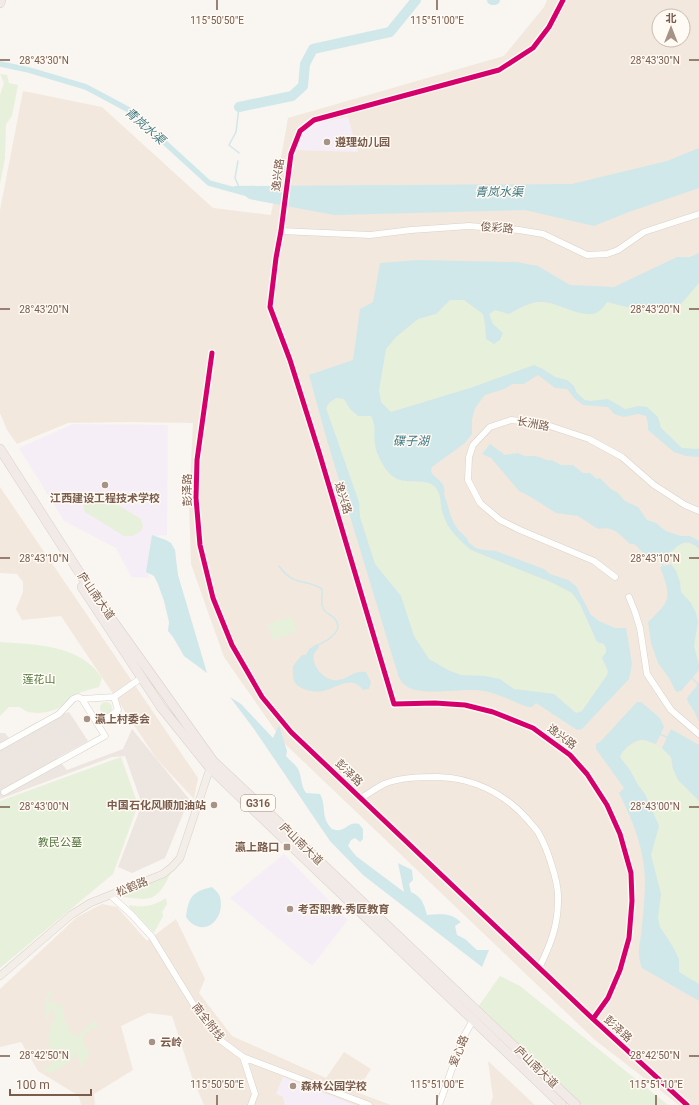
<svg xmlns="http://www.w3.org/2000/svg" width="699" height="1105" viewBox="0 0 699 1105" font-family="Roboto,'Noto Sans SC',sans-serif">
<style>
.residential{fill:#f2e8de;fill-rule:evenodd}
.industrial{fill:#ede5e0}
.education{fill:#f6eef6}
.green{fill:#e7f0db}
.water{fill:#d0e8ea;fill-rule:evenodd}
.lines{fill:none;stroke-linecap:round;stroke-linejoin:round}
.stream{stroke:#d0e8ea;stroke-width:1.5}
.canal{stroke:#d0e8ea;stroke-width:5.5}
.river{stroke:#d0e8ea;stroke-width:10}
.minor-casing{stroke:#d7d1cb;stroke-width:7}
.major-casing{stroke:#dad1cc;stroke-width:8}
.highway-casing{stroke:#dad1cc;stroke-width:10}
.minor{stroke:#fefefd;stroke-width:6}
.major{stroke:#f3eee8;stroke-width:7}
.highway{stroke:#f2eae7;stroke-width:9}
.cycleway-casing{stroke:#fffaf3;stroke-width:8}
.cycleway{stroke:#d6006c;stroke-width:5}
.ticks{fill:none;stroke:#7a5c4d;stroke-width:1.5}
.poi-dot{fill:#a69286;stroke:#fffaf3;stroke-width:1.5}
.labels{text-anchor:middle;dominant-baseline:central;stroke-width:3;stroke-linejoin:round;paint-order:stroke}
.shield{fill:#fffaf3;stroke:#a28b7f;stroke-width:1}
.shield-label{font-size:10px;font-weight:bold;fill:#7a5c4d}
.poi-label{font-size:11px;font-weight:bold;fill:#7a5c4d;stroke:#fffaf3;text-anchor:start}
.street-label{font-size:11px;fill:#7a5c4d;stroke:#fffaf3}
.park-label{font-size:11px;fill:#537a41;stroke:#fffaf3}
.water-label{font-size:12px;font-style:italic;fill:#437c86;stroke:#fffaf3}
.ticks-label{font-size:10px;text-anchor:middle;fill:#7a5c4d;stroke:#fffaf3;stroke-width:3;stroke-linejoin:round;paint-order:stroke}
</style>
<rect width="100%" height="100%" fill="#f9f5f0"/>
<path class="residential" d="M547,0H699V1105H679L595,1040L284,743L224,657L191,564L189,506L193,423L131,422L68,423L17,444L7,430L0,413V210L23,91L102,107L213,208L271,215L288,118L504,56L544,7ZM659,16H683V40H659Z
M0,487L198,778L194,799L156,758L61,616L22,620L16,609L23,592V582L17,574L0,573Z
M102,904L117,907L147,941L176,919L205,979L199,993L232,1036L326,1078L344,1052L371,1069L356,1092L391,1105H204L192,1077L172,1016L148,1013L121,1026L133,1070L94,1094L95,1105H81L79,1096L38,1071L21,1042L0,1047V989L77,917Z
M488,1061L535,1105H490L493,1097Z"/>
<path class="industrial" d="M69,712L88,741L57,758L67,770L123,749L132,729L189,799L165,858L132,873L118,867L142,804L125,756L112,757L0,799V733H5L9,738L35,723Z"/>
<path class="education" d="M348,117L358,152L296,150L302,133L315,123Z
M73,424L168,425L167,535L155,536L148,578L131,577L116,548L64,521L19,448Z
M284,854L348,920L312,966L230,898Z
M283,1077L355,1105H285L283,1097L276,1094Z"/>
<path class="green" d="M0,74L7,75L9,83L18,85L12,116L6,124L5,158L0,184V95L4,83Z
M699,283V449L682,448L661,428L658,417L639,406L625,409L608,399L589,401L585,400L577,393L574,386L567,380L555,377L543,369L534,365L470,388L391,412L381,402L379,390L386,349L396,337L418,319L436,314L450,300H464L483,314L485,324L486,339L493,324L489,313L495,310L509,314L524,306L538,302L602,309L607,302L642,311L681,304Z
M337,398L344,399L350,409L364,417L371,415C377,427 373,433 375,446C377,461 394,471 404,482H425L434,486L439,493L443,515L471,550L553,583L572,593L580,604L597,642L604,644L606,648V652L602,658L608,671L607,675L582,711L576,713L554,694L514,689L500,679L485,676L461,675L448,670L429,659L414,636L401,596L375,565L360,517L359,502L326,408L329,403Z
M96,494H100L141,519L143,526L141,531L133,536H124L85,512C82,506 84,502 87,497Z
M684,543L695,545L699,549V665L694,646L695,635L691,603L681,592L680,582L676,571L671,564L670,554L678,545Z
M292,616L297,632L273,640L268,624Z
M0,642C37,645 80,644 102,678L99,687L81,692L57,709L47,712L38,713L28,712L19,707H9L0,716Z
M100 708a6 6 0 1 1 12 0a6 6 0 1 1-12 0Z
M643,740L662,748L671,757L673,769L678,780L699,801V984L679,972V959L673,947L660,927L657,918L661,894L651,855L659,826L645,794L638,785L630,770L620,757C623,748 634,743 643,740Z
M121,757L138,805L113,874L0,968V801Z
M171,872C156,905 149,900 117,896Z
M166,898L167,904L162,912L163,916L154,933L130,908L129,905C143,908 154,906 166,898Z
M500,976L520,986L668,1105H582L478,1007Z
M54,990L48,1002H53L57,1006L61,1004L64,1009V1018L70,1032L79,1036L85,1028L95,1021L98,1028C91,1028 81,1032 83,1042C84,1045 88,1049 90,1053L84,1062L83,1067L79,1062L77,1053C71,1063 60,1069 50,1073L42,1069L51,1064L56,1059C45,1047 47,1030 56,1017L53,1010H50L47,1022L45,1008L48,993Z"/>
<path class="water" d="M699,148V188L629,212L594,226L525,210L334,215L249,199L233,186L572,184L667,161Z
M699,253V283L681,304L642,311L607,302C604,306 601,311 596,313C579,319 556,300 538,302C528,303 518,309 509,314L495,310L489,314L493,324L503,333L500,340L494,344L486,339L485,324L483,314L464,300H450L436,314L418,319L396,337L386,349L379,390L381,402L391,412L470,388L534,365L543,369L555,377L567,380L574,386L577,393L585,400L590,401L608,399L625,409L639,406L647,407L658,417L661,428L682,448L699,449V457L686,456L674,452L648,430V424L646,416L638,414L623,417L614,414L608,407L583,405L575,399L567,389L555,388L538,375L524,384H513L504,389L485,395L475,408L472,419V434L465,443L432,467L431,472C436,480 447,482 444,494C448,505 450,518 457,528C461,534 467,536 469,543L476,548L484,550L496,551L544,569L550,574L568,580L576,586L591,615L599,621L615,628H626L632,664L629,679L582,729L577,730L536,703L532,707H528C514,702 499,694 484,691C464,687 419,698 405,685C402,684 401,680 399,678L326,437L309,375L353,360L360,309L373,302L380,263L417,260L516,262L538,266L570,285L614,287L677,257H690ZM336,398L344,399L350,409L358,416H371C377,427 373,433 375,445C376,453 384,469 391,475C404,487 427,476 436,488C442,496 440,506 443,514C447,529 460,541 471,550L553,583L572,593L580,604L597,642L604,644L606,648V652L602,658L608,671L607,675L582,711L576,713L554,694L514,689L500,679L485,676L461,675L448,670L429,659L414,636L401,596L375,564L360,517L359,502L326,408L329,403Z
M490,444L505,455L518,453C527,459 531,454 539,457C544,458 545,461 552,460L561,465H573L583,473H590L597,479L600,478L611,489L618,493L625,501L638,507L647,520L656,523L666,531L681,536H690L699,541V549C681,532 676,554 662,556C640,561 640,542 630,544C619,534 614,526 598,529L578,516L556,513L531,497L519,491L491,458L482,454Z
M152,535L166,540L171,543L175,550L178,575L207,673L184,656L173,637L168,631L169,622L164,601L158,584L154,576L146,572Z
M671,564L676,571L680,582L681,592L691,603L696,613L698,622L694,646L699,665V670L681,691L676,692L669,678L658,663L651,643L648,622C672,600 671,597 660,567Z
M317,644L319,647C318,649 315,652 314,654C311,666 323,678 333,680C347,682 351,670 366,672L371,682L369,689L363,690C352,674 337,688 323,691C315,693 302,690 296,684C292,680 293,671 293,666L302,655H306L309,649Z
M699,683V722L694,711L688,702L687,698Z
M230,697L241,704L273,738L279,725L287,751L286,756C290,761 297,765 299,771C302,779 301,786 306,793L320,794C327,807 320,817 332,829C347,834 346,821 359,824L363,829V839L360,842L355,838L351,840L348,846L356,856L404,892L398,863L412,870L413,880L409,884L411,892C422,897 424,904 427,915C440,914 450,912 461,922L455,926L457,935L465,939L477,950H489L482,967L363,875L330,841L254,729Z
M637,702H641L660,718L664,727L656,744C652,743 647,740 643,740C635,739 622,750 620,757L630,770L638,785L645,794L659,826L651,855L661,894L658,918L660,927L673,947L679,959V972L699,984V1001L642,968C637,955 639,948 641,935C643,917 645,898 645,880C644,848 633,821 619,793L624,788L596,749V744L600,742Z
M671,729L699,745V801L678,780L673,769L671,757L662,748Z
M212,887C215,890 219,893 220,897C226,920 202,940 186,917C189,896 192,892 212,887Z"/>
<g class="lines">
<path class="stream" d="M239,153L229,145L236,132L239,107
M238,161L235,178L239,187
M659,557L664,568
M279,566C294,587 304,578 322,589C323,595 320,602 323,608C325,613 330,614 334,618C346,630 327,641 318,645
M692,678L699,685
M659,734L669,738"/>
<path class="canal" d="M0,64L29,70L86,87L129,110L209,183L245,193"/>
<path class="river" d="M492,0H495
M239,107L292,96L303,86L305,64L313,49L390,32L416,0"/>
<defs>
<path id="minor" d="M563,0L549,27L533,48L499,70L314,120L300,131L291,154L281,231L276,258L270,307L290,360L319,452L394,704L435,703L465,705L493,712L533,728L570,755L587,774L607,805L620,834L631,873L632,901L629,938L620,970L608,998L593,1019
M281,231L370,235L411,230L469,226L519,230L543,234L587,255L607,254L618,250L644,232L699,214
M212,353L197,460L196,498L200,545L213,598L232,645L262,697L291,732L593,1019L687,1105
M615,577L594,561L520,530L500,520L480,503L468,480L469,457L473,445L490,427L511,420L541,423L589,439L622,457L654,485L685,505L699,511
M629,597L635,612L640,628L647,674L671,710L699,734
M98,725L118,710L114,697
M0,747L59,714L73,699L78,697L82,699L114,697L141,678
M4,792L105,736L82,699
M361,798C368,794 376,788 384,784C401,777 421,777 438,777C474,778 505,794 528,820C531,824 535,828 538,832C543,841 548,853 551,863C555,875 559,888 558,901C558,926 550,946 539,968
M110,895L132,915L152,937L195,1007L220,1040L243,1057L369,1105
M243,1057L255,1094L251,1105
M439,1105L463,1038L473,1020"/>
<path id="major" d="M0,976L71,915L90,903L163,874L172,867L180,858L211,765"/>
<path id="highway" d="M0,3L1,0
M0,449L88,586L213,761L277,821L576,1105
M82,587L161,707L210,768L562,1105"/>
</defs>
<use href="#minor" class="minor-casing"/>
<use href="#major" class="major-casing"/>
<use href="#highway" class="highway-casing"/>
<use href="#minor" class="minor"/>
<use href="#major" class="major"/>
<use href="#highway" class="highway"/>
<defs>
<path id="cycleway" d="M563,0L549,27L533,48L499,70L314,120L300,131L291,154L281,231L276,258L270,307L290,360L319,452L394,704L435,703L465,705L493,712L533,728L570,755L587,774L607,805L620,834L631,873L632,901L629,938L620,970L608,998L593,1019
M212,353L197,460L196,498L200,545L213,598L232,645L262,697L291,732L593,1019L687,1105"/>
</defs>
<use href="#cycleway" class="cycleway-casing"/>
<use href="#cycleway" class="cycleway"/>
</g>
<path class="ticks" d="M217,0V10M437,0V10M0,60H10M689,60H699M0,309H10M689,309H699M0,558H10M689,558H699M0,807H10M689,807H699M0,1056H10M689,1056H699M217,1095V1105M437,1095V1105M656,1095V1105"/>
<g class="poi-dot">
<circle cx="327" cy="142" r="4"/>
<circle cx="105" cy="485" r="4"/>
<circle cx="87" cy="719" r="4"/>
<circle cx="214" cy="805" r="4"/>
<rect x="283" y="843" width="8" height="8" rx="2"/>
<circle cx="290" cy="909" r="4"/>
<circle cx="152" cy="1042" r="4"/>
<circle cx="293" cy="1086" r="4"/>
</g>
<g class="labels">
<rect class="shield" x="241" y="795" width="34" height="16" rx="3"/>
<g class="shield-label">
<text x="258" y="803">G316</text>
</g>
<g class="poi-label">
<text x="335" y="142">遵理幼儿园</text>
<text x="105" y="498" text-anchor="middle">江西建设工程技术学校</text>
<text x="95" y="719">瀛上村委会</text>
<text x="206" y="805" text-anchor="end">中国石化风顺加油站</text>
<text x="279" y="847" text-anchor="end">瀛上路口</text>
<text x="298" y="909">考否职教·秀匠教育</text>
<text x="160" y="1042">云岭</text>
<text x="301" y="1086">森林公园学校</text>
</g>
<g class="street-label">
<text transform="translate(278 175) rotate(-83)">逸兴路</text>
<text transform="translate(497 228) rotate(4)">俊彩路</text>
<text transform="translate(533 424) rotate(10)">长洲路</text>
<text transform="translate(187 490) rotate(-90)">彭泽路</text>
<text transform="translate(343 498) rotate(73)">逸兴路</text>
<text transform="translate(96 596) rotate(55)">庐山南大道</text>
<text transform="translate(562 737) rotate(37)">逸兴路</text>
<text transform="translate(349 773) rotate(44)">彭泽路</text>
<text transform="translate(301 844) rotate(44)">庐山南大道</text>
<text transform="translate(132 887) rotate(-22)">松鹤路</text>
<text transform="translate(208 1022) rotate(52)">南全附线</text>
<text transform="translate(618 1029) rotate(42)">彭泽路</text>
<text transform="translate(459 1051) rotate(-68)">爱心路</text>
<text transform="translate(536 1067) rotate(44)">庐山南大道</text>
</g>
<g class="park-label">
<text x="39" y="679">莲花山</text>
<text x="60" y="842">教民公墓</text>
</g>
<g class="water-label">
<text transform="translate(145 126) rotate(41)">青岚水渠</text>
<text x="499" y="192">青岚水渠</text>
<text x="411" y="441">碟子湖</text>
</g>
</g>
<g class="ticks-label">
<text x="217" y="24">115°50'50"E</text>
<text x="437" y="24">115°51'00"E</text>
<text x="44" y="64">28°43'30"N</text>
<text x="655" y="64">28°43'30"N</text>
<text x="44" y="313">28°43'20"N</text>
<text x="655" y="313">28°43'20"N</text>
<text x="44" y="562">28°43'10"N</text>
<text x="655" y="562">28°43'10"N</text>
<text x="44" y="810">28°43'00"N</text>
<text x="655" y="810">28°43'00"N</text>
<text x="44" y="1059">28°42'50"N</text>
<text x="655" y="1059">28°42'50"N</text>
<text x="217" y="1088">115°50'50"E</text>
<text x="437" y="1088">115°51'00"E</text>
<text x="656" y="1088">115°51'10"E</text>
</g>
<g transform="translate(671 28)"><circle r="19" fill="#fffaf3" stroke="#cabbb1"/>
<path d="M0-3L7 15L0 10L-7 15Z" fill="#a69286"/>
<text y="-6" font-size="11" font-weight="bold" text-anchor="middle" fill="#7a5c4d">北</text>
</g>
<path d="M10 1089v6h81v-6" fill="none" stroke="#7a5c4d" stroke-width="2"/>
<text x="16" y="1089" font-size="12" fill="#7a5c4d" stroke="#fffaf3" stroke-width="3" paint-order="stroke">100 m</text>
</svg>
